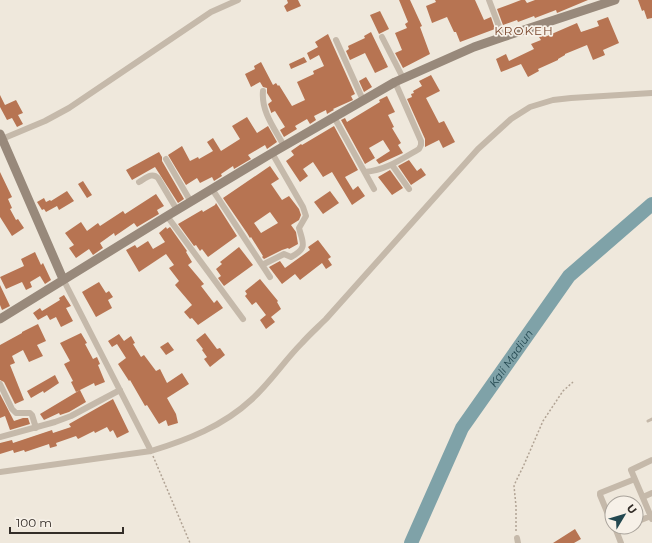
<svg xmlns="http://www.w3.org/2000/svg" width="652" height="543" viewBox="0 0 652 543" font-family="Montserrat,sans-serif">
<style>
.lines{fill:none;stroke-linecap:round;stroke-linejoin:round}
.river{stroke:#7fa2a8;stroke-width:14}
.building{fill:#b77452;fill-rule:evenodd}
.path{stroke:#b1a394;stroke-width:1.5;stroke-dasharray:2 2;stroke-linecap:butt}
.lane{stroke:#c5b9aa;stroke-width:3}
.street{stroke:#c5b9aa;stroke-width:6}
.secondary{stroke:#98897b;stroke-width:9}
.labels{text-anchor:middle;dominant-baseline:central;stroke-width:3.5;stroke-linejoin:round;paint-order:stroke}
.water-label{font-size:11px;font-style:italic;fill:#234850;stroke:#f7f1e8}
.quarter-label{font-size:12px;letter-spacing:1px;fill:#78452b;stroke:#f7f1e8}
</style>
<rect width="100%" height="100%" fill="#efe8dc"/>
<g class="lines">
<path class="river" id="s1" d="M411,543L462,428L569,276L652,204"/>
</g>
<path class="building" d="M287,0H298L301,6L287,12L284,6L288,3Z
M399,0H410L422,26L420,27L430,54L403,68L395,53L402,50L395,33L407,28L405,24L408,22Z
M435,0H475L484,20L491,17L495,29L460,42L456,32H454L447,17L432,23L426,6L436,2Z
M521,0H525L527,3L535,0H588L557,13L556,10L535,18L534,16L518,22L517,20L503,25L497,9Z
M638,0H652V18L647,19L644,10L642,11Z
M380,11L389,29L379,34L370,15Z
M608,17L619,43L603,50L605,55L593,60L587,45L565,54V55L558,59V60L538,69L539,71L528,77L521,64L501,72L496,59L506,54L509,61L534,49L531,44L541,40L539,37L546,34L547,36L577,23L581,32L599,26L597,21Z
M371,32L388,67L375,73L365,53L350,60L346,51L349,49L348,46L365,38L364,36Z
M328,34L355,94L351,96L353,100L333,109L334,110L332,111L327,114L326,110L314,116L316,120L310,124L307,119L295,126L297,129L284,137L280,130L285,127L275,111L271,113V112L268,104L272,101L267,93V88L263,87L260,82L251,87L245,74L255,69L254,66L261,62L273,85L276,83L278,86L279,85L292,106L305,100L297,82L314,74L313,71L324,66L319,55L310,60L307,53L318,47L315,42Z
M304,57L307,62L291,69L289,64Z
M431,75L440,91L426,98L439,123L444,121L455,142L443,148L439,140L425,147V139L407,99L412,97L411,94L414,93L413,91L422,86L419,81Z
M366,77L372,87L364,92L359,81Z
M0,95L5,105L16,100L23,113L18,115L23,124L17,127L12,118L7,120L0,107Z
M387,96L395,112L388,115L394,127L392,128L401,143L398,145L403,153L379,164L376,160L390,151L383,140L369,148L375,158L365,164L341,120L345,118L347,122L380,102L379,100Z
M247,117L257,133L268,126L277,142L267,149L265,145L248,155L251,159L234,169L233,166L221,174L222,176L214,181L212,177L200,183L197,178L186,185L168,155L182,146L190,161L198,157L199,159L213,151L207,142L213,138L221,151L240,139L232,126Z
M334,126L358,170L345,177L353,190L358,186L365,196L352,205L332,172L323,177L313,162L303,169L308,176L300,182L286,161L294,155L291,151L301,144L302,145Z
M159,152L162,157V161L184,199L178,203L155,167L132,180L126,170Z
M409,160L417,171L421,168L426,175L411,185L398,166Z
M270,166L279,179L271,184L282,200L289,196L299,209L301,215L299,220L291,225L296,232L298,244L289,249L288,248L282,250L264,259L262,257L263,256L251,237L250,238L247,233L223,198ZM270,212L278,223L261,233L254,223Z
M390,170L403,188L392,195L378,177Z
M0,172L12,197L8,199L12,208L10,209L16,220L18,219L24,228L12,236L0,217Z
M83,181L92,195L87,198L78,184Z
M67,191L74,201L59,210L57,206L46,212L44,209L42,210L37,202L44,198L46,202L50,200L51,201Z
M330,191L339,203L323,214L314,202Z
M156,194L164,206L157,210L159,214L137,227L134,223L115,236L114,233L100,243L103,248L93,255L89,249L76,258L69,248L74,245L65,233L81,222L87,231L98,223L100,226L123,211L125,214Z
M216,203L237,236L208,257L202,249L200,251L196,245L194,246L178,224L202,210L203,212L215,205Z
M166,227L167,229L170,227L187,251L186,252L192,262L188,265L204,284L201,286L214,303L217,300L223,308L198,325L192,318L190,319L184,312L192,305L175,285L179,281L169,268L174,265L166,254L139,272L126,250L135,245L137,248L148,241L153,249L165,242L159,233Z
M318,240L331,257L328,259L332,265L326,269L322,263L300,280L295,274L282,284L269,267L280,261L285,268L310,250L308,247Z
M239,247L253,265L224,286L218,278L221,276L216,269L222,264L220,262Z
M35,252L41,265L43,263L51,280L45,284L40,276L30,282L32,287L26,290L22,282L6,289L0,277L24,266L21,259Z
M260,279L278,301L277,302L281,309L271,317L275,322L266,329L260,320L266,315L256,302L252,305L245,296L247,294L245,291Z
M99,282L106,293L109,291L113,297L108,300L112,308L96,317L82,292Z
M0,285L10,306L2,310L0,305Z
M64,295L71,306L66,308L73,321L61,327L56,317L50,320L47,315L38,320L33,313L40,308L42,311L60,300L59,298Z
M38,324L46,341L37,345L43,356L29,362L23,350L12,356L15,363L10,365L24,400L15,404L4,382L0,380V345L22,333V332Z
M81,333L87,343L85,344L93,359L97,357L100,364L98,365L105,382L95,386L94,383L76,392L71,382L73,381L64,364L70,361L60,343Z
M205,333L217,349L220,348L225,355L210,367L204,359L207,357L202,350L203,349L196,340Z
M119,334L124,341L131,336L135,343L133,344L141,357L144,355L156,371L160,369L167,383L182,373L189,384L167,398L176,414L178,423L168,426L166,420L159,424L147,405L145,406L130,380L129,381L118,364L126,358L117,344L112,347L108,341Z
M168,342L174,350L166,355L160,347Z
M55,375L59,383L44,393L43,391L31,398L27,391Z
M80,390L86,402L69,412L60,415L59,413L44,420L40,414Z
M0,394L14,421L23,418H28L30,424L10,430L5,416L0,418Z
M113,399L129,432L117,438L113,430L110,432L107,427L95,433L94,431L78,439L76,436L56,443L57,446L50,448L49,444L25,452L24,450L14,453L13,450L0,454V443L12,440L13,443L52,430L53,433L71,427L69,424Z
M575,529L581,539L574,543H553Z"/>
<g class="lines">
<path class="path" d="M153,456L190,543
M516,531V506L514,486L516,481L523,467L543,421L563,391L573,382"/>
<path class="lane" d="M648,421L652,419"/>
<path class="street" d="M489,0L503,37
M382,37L403,78
M336,40L363,100
M263,91C261,112 275,129 284,146
M334,117L374,189
M2,139L45,121L69,108L211,12L238,0
M166,159L191,202
M392,165L409,189
M365,172C386,170 400,160 419,149L421,145V141L395,82
M139,182C146,178 152,172 158,178L177,210
M212,189L270,277
M167,216L243,319
M262,265L284,254L291,257C308,248 303,243 299,228L306,216L303,207L272,153
M63,279L151,451
M0,384L12,409L16,413H30L32,415L36,428
M0,437L55,422L71,416L120,390
M652,460L631,470L652,519
M0,472L151,451C187,440 223,426 251,400C270,383 284,361 302,343C309,335 318,327 326,319L478,149L511,119L530,107L553,100L571,98L652,93
M643,497L652,493
M636,522L651,516
M612,524L600,495V493L635,479
M613,527L616,530L626,527
M616,530L621,543
M517,538L518,543"/>
<path class="secondary" d="M0,134L63,279
M0,319L167,216L272,153L395,82L474,47L503,37L615,0"/>
</g>
<g class="labels">
<g class="water-label">
<text stroke="none"><textPath href="#s1" startOffset="211">Kali Madiun</textPath></text>
</g>
<g class="quarter-label">
<text x="524" y="30">KROKEH</text>
</g>
</g>
<g transform="translate(624 515) rotate(52)"><circle r="19" fill="#f7f1e8" stroke="#a9a39b"/>
<path d="M0-3L7 15L0 10L-7 15Z" fill="#234850"/>
<text y="-6" font-size="11" font-weight="bold" text-anchor="middle" fill="#332d28">U</text>
</g>
<path d="M10 527v6h113v-6" fill="none" stroke="#332d28" stroke-width="2"/>
<text x="16" y="527" font-size="12" fill="#332d28" stroke="#f7f1e8" stroke-width="3" paint-order="stroke">100 m</text>
</svg>
